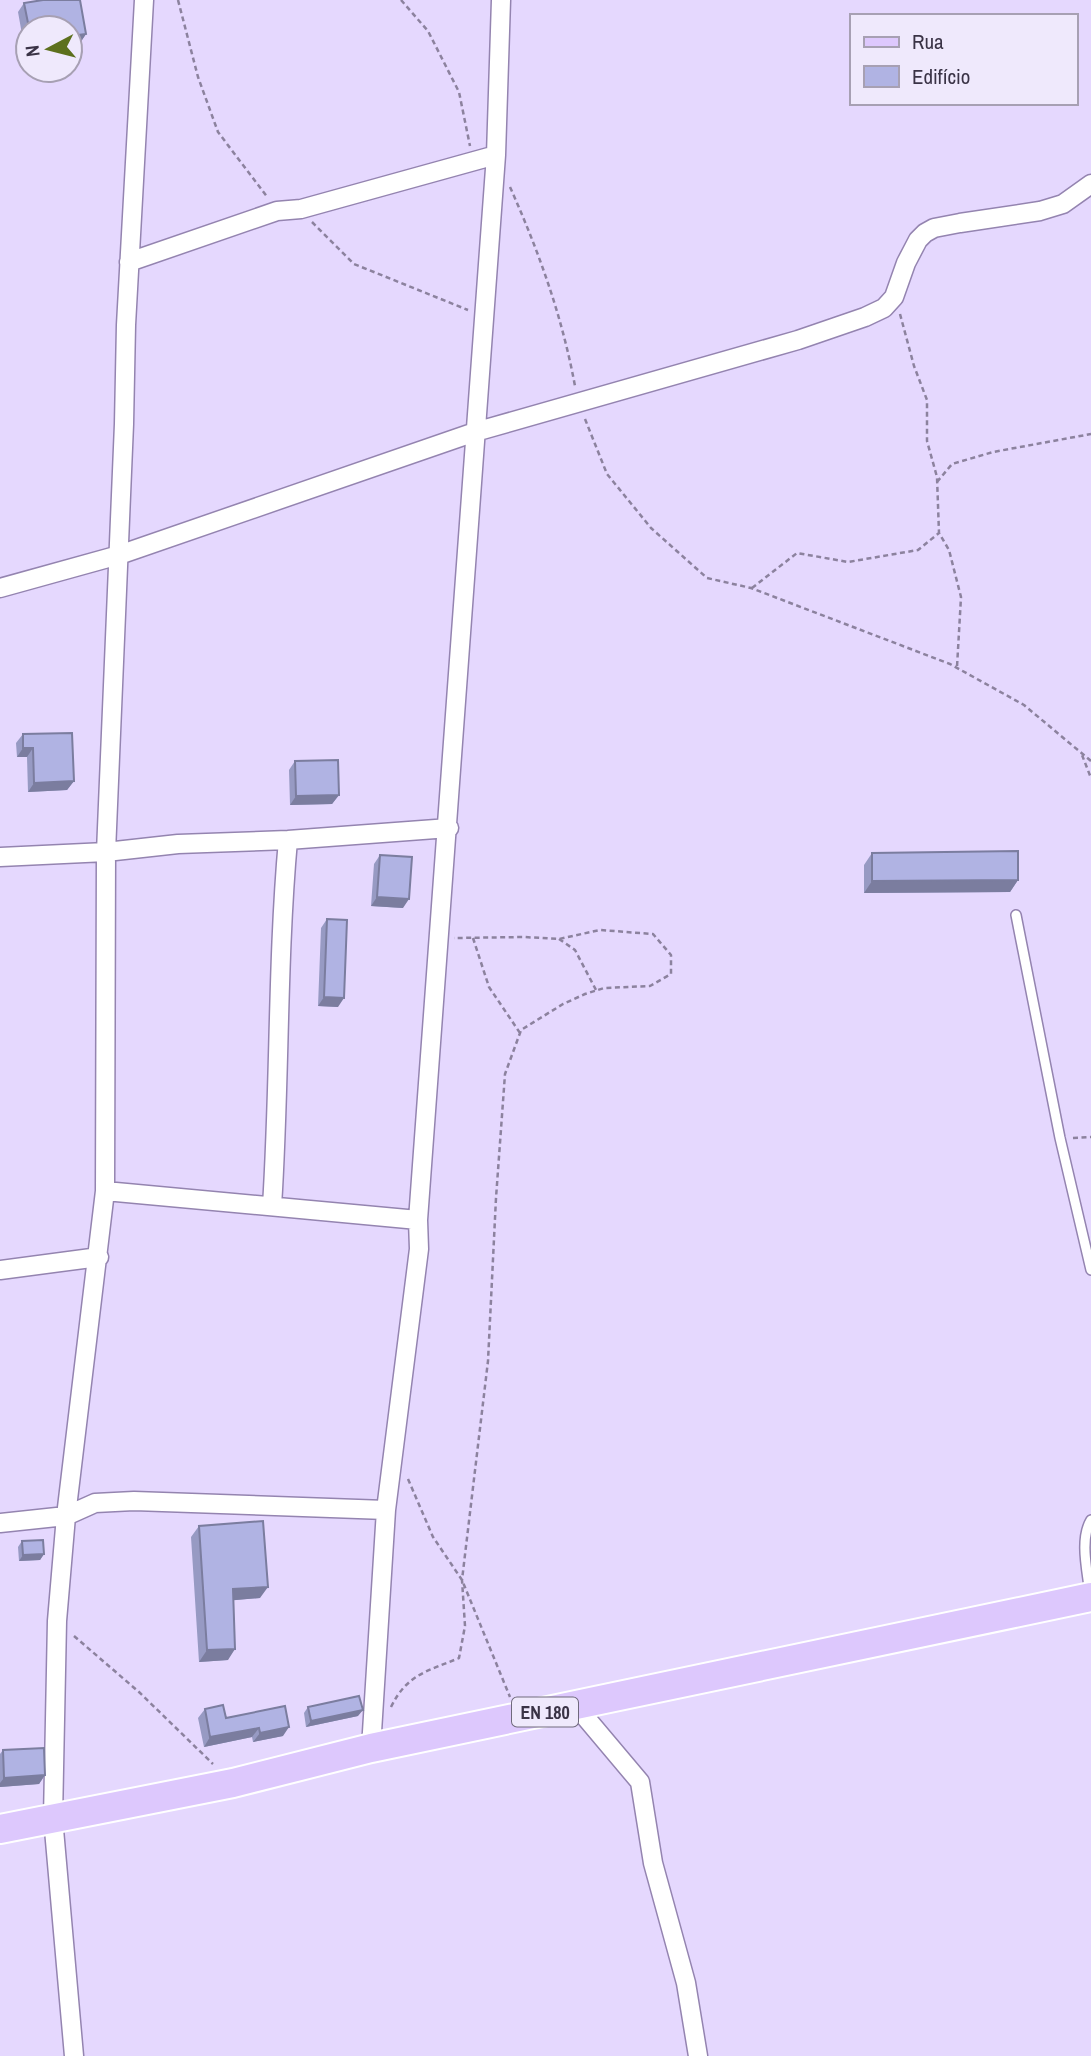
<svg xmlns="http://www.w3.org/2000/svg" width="1091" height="2056" viewBox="0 0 1091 2056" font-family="'Archivo Narrow',sans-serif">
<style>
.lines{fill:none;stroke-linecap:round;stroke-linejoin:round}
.service-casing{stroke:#9484b0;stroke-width:12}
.minor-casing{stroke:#9484b0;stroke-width:21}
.primary-casing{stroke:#fff;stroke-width:32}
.path{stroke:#8c829e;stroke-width:2.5;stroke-dasharray:5 3.5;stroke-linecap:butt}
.service{stroke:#fff;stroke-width:9}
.minor{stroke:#fff;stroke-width:18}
.primary{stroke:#ddc8fd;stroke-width:28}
.wall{fill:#979ac3}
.shaded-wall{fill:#7b7d9f}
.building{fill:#b0b3e3;stroke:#7b7d9f;stroke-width:2}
.labels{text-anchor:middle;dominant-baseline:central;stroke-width:7;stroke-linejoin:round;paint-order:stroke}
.shield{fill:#efe9fc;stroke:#706a7d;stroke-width:2}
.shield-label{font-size:18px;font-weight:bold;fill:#3a3346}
</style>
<rect width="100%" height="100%" fill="#e5d8fe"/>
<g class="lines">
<defs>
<path id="service" d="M1016,915L1060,1138L1091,1270
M1090,1595C1088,1573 1079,1540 1091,1520"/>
<path id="minor" d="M129,262L277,211L301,209L496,155
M0,588L119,555L475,432L798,340L865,317L884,308L894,297L906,263L918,240L925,233L934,228L960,223L1040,211L1063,204L1091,184
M0,857L106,852L178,844L288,840L449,828
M105,1191L418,1220
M272,1206C280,1084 277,961 288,840
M0,1270L99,1257
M0,1523L66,1516L95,1503L134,1501L386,1510
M576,1706L640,1782L653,1863L686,1983L698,2056
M371,1748L386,1510L419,1249L418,1220L496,155L501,0
M74,2056L53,1818L57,1621L66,1516L105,1191L106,852L124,424L126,325L144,0"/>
<path id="primary" d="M0,1829L233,1783L371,1748L1091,1597"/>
</defs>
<use href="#service" class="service-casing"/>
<use href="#minor" class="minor-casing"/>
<use href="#primary" class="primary-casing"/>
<path class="path" d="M178,0L198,77L218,132L268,198
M401,0L428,31L459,92L470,146
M510,187C539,252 562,316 575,386
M312,222L354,264L468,310
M900,314L914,366L927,400V441L937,477L939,533L949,550L961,597L957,667
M585,419L607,474L651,528L707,578L751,588L950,664L1024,705L1091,761
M937,482L952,464L993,452L1091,434
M752,588L797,553L848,562L918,550L939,533
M1082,755L1091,778
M473,938L489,987L520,1033
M559,939L575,950L596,990
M1073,1138L1091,1137
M408,1479L433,1537L462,1580L510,1697
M74,1636L139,1692L213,1764
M391,1707C407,1674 428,1671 459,1658L465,1626L462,1580L488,1361L496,1198L505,1074L520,1033L521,1030L563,1004L585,994L604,988L650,986L671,974V955L653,934L600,930L559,939L524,937L454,938"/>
<use href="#service" class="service"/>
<use href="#minor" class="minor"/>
<use href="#primary" class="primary"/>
</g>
<path class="wall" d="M24,3L86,34L80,43L70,28H28V50L25,51L18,12Z
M23,734L74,781L67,790L28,792L27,757H17L16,743Z
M295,761L339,795L332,804L290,805L289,770Z
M872,853L1018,880L1010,892L864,893V865Z
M380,855L403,908L371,906L374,864Z
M327,919L338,1007L318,1006L321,928Z
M199,1526L260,1598L234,1600L228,1660L199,1662L191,1537Z
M22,1541L44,1554L40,1560L19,1561L18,1547Z
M308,1707L358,1716L306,1727L304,1713Z
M205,1709L226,1718L283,1736L253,1742L252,1737L204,1747L198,1718Z
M3,1750L45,1775L39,1784L0,1787V1754Z"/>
<path class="shaded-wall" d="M86,34L80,43L70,45V36Z
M23,748H33L27,757H17Z
M74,781L67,790L28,792L34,783Z
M339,795L332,804L290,805L296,796Z
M1018,880L1010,892L864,893L872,881Z
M377,897L409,899L403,908L371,906Z
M324,997L344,998L338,1007L318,1006Z
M44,1554L40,1560L19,1561L23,1555Z
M268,1587L260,1598L225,1601L233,1589Z
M235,1649L228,1660L199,1662L207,1650Z
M363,1710L358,1716L306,1727L311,1721Z
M289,1727L283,1736L253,1742L260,1733Z
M259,1728L252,1737L204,1747L210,1737Z
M45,1775L39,1784L0,1787V1783L4,1778Z"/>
<path class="building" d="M43,0H80L86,34L70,36V28H29L24,3Z
M72,733L74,781L34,783L33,748H23V734Z
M338,760L339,795L296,796L295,761Z
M1018,851V880L872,881V853Z
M380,855L412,857L409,899L377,897Z
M327,919L347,920L344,998L324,997Z
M263,1521L268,1587L233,1589L235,1649L207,1650L199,1526Z
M43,1540L44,1554L23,1555L22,1541Z
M359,1696L363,1710L311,1721L308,1707Z
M223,1705L226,1718L285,1706L289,1727L260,1733L259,1728L210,1737L205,1709Z
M44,1748L45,1775L4,1778L3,1750Z"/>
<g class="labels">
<rect class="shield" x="512" y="1697.5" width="66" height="29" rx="5"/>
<g class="shield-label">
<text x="545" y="1712">EN 180</text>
</g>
</g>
<rect x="850" y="14" width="228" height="91" fill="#efe9fc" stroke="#a7a0b3" stroke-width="2"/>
<rect x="864" y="37" width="35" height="10" fill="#ddc8fd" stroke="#a7a0b3" stroke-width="2"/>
<text x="912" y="49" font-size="21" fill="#3a3346">Rua</text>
<rect x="864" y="66" width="35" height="21" fill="#b0b3e3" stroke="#a7a0b3" stroke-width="2"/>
<text x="912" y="84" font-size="21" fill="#3a3346">Edifício</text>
<g transform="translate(49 49) rotate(263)"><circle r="33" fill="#efe9fc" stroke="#a7a0b3" stroke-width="2"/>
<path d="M0-5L12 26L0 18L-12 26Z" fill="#5d701d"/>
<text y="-10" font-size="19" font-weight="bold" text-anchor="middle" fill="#3a3346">N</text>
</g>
</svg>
